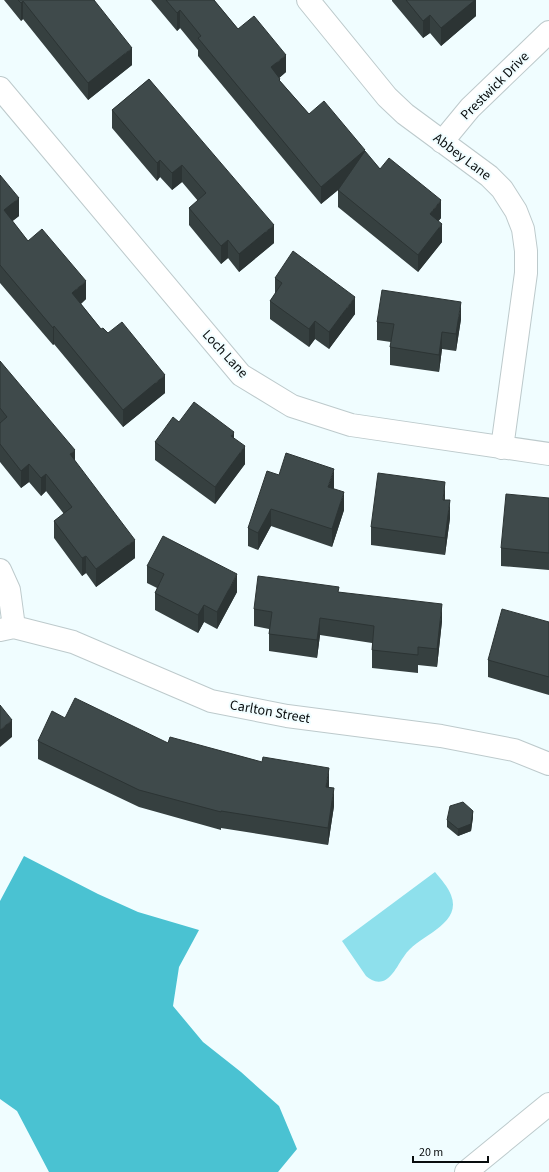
<svg xmlns="http://www.w3.org/2000/svg" width="549" height="1172" viewBox="0 0 549 1172" font-family="'Source Sans 3',sans-serif">
<style>
.green{fill:#8ee0ec}
.water{fill:#4ac2d2}
.lines{fill:none;stroke-linecap:round;stroke-linejoin:round}
.minor-casing{stroke:#bdcacc;stroke-width:24}
.minor{stroke:#fff;stroke-width:22}
.wall{fill:#364040}
.shaded-wall{fill:#2c3434}
.building{fill:#3f4a4b;stroke:#2c3434}
.labels{text-anchor:middle;dominant-baseline:central;stroke-width:4;stroke-linejoin:round;paint-order:stroke}
.street-label{font-size:14px;fill:#090d0e;stroke:#f0fdff}
</style>
<rect width="100%" height="100%" fill="#f0fdff"/>
<path class="green" d="M435,872C441,879 448,887 451,895C462,922 425,934 410,949C401,957 394,978 383,981C376,983 371,980 366,976L342,941Z"/>
<path class="water" d="M24,856L98,894L138,912L199,930L179,967L173,1006L203,1042L241,1072L279,1106L297,1149L278,1172H49L17,1111L0,1099V901Z"/>
<g class="lines">
<defs>
<path id="minor" d="M308,0L387,97L405,114L489,176L502,189L516,211L523,229L526,251V273L502,448
M0,88L241,375L292,406L351,425L549,454
M442,142L470,108L549,32
M0,570L9,590L14,627
M0,630L14,627L73,642L211,701L287,716L441,736L514,750L549,764
M466,1172L549,1104"/>
</defs>
<use href="#minor" class="minor-casing"/>
<use href="#minor" class="minor"/>
</g>
<path class="wall" d="M4,0H94L132,65L88,100L23,19L21,21Z
M151,0H214L238,29L286,72L279,78L280,81L309,114L365,152L380,169L441,218L438,221L442,242L418,272L338,207V190L321,204L198,56V50L180,28L177,31Z
M392,0H476V16L441,46L430,33L423,38L392,1Z
M149,79L274,243L239,272L228,258L221,264L189,225V208L198,201L182,182L172,190L160,177L157,181L112,128V110Z
M0,175L19,216L12,221L28,241L86,299L81,304L101,329L108,333L165,393L123,427L54,344L53,345L0,283Z
M275,278L355,314L329,349L315,339L309,347L270,319V301L275,294Z
M461,319L456,351L442,349L439,372L390,365V347L391,342L377,340V322Z
M0,361L75,461L135,558L96,587L86,573L82,576L54,538V521L64,514L46,491L41,496L29,482L21,488L0,462Z
M179,422L234,439L245,464L215,504L155,460V442Z
M279,475L334,487V489L344,510L332,547L271,526L258,550L248,546V528Z
M549,498V570L501,566V548Z
M445,500L450,518L445,555L371,545V527Z
M147,566L237,592L217,629L204,622L198,633L155,610V593L157,588L147,583Z
M339,592L442,621L437,667L418,665V673L372,668V643L320,635L317,658L269,651V629L254,626V609Z
M549,622V695L488,677V660Z
M65,718L168,743L329,785V787L334,806L328,845L221,828V830L139,807L38,759V741Z
M473,817L471,831L458,836L447,827V820Z"/>
<path class="shaded-wall" d="M475,0H476V16L441,46V28Z
M23,1V19L21,21V3Z
M180,10V28L177,31V13Z
M430,15V33L423,38V21Z
M132,48V65L88,100V83Z
M286,55V72L271,85V67Z
M365,150V168L321,204V187Z
M160,160V177L157,181V163Z
M182,165V182L172,190V173Z
M19,198V216L4,228V210Z
M441,200V218L430,232V214Z
M442,224V242L418,272V255Z
M274,225V243L239,272V254Z
M228,240V258L221,264V246Z
M86,281V299L72,311V293Z
M355,297V314L329,349V332Z
M461,302V319L456,351V334Z
M315,321V339L309,347V329Z
M54,326V344L53,345V328Z
M442,332V349L439,372V355Z
M165,375V393L123,427V410Z
M234,432V449L231,436Z
M245,446V464L215,504V487Z
M75,450V468L70,454Z
M29,464V482L21,488V471Z
M334,469V487L328,504V487Z
M46,474V491L41,496V478Z
M445,482V500H443Z
M344,492V510L332,547V529Z
M450,500V518L445,555V538Z
M271,509V526L258,550V533Z
M135,540V558L96,587V569Z
M86,556V573L82,576V558Z
M237,574V592L217,629V612Z
M442,604V621L437,667V649Z
M204,605V622L198,633V615Z
M320,618V635L317,658V640Z
M12,720V737L0,747V730Z
M329,768V785L326,804V787Z
M334,788V806L328,845V828Z
M473,811V817L471,831L458,836V829Z"/>
<path class="building" d="M18,0H94L132,48L88,83L23,1L21,3Z
M166,0H214L238,29L254,16L286,55L271,67L280,79L279,80L309,114L324,101L365,150L321,187L198,38L201,36L180,10L177,13Z
M406,0H475L441,28L430,15L423,21Z
M149,79L274,225L239,254L228,240L221,246L189,208L206,193L182,165L172,173L160,160L157,163L112,110Z
M365,151L380,169L389,158L441,200L430,214L442,224L418,255L338,190Z
M0,175L19,198L4,210L28,241L42,229L86,281L72,293L101,329L103,328L108,333L122,322L165,375L123,410L54,326L53,328L0,265Z
M293,251L355,297L329,332L315,321L309,329L270,301L282,283L275,278Z
M382,290L461,302L456,334L442,332L439,355L390,347L394,324L377,322Z
M0,361L75,450L70,454L135,540L96,569L86,556L82,558L54,521L72,507L46,474L41,478L29,464L21,471L0,444V423L7,417L0,408Z
M194,402L234,432L231,436L245,446L215,487L155,442L173,417L179,422Z
M286,453L334,469L328,487L344,492L332,529L271,509L258,533L248,528L267,471L279,475Z
M378,473L445,482L443,500H450L445,538L371,527Z
M506,494L549,498V553L501,548Z
M163,536L237,574L217,612L204,605L198,615L155,593L164,574L147,566Z
M258,576L339,587L338,592L442,604L437,649L418,647V655L372,650L374,626L320,618L317,640L269,634L272,612L254,609Z
M502,609L549,622V677L488,660Z
M75,698L168,743L170,737L262,762L263,757L329,768L326,787L334,788L328,828L221,811V812L139,790L38,741L52,711L65,718Z
M0,705L12,720L0,730Z
M463,802L473,811L471,824L458,829L447,820L450,806Z"/>
<g class="labels">
<g class="street-label">
<text transform="translate(495 86) rotate(-45)">Prestwick Drive</text>
<text transform="translate(462 157) rotate(37)">Abbey Lane</text>
<text transform="translate(225 354) rotate(47)">Loch Lane</text>
<text transform="translate(270 712) rotate(10)">Carlton Street</text>
</g>
</g>
<path d="M413 1156v6h75v-6" fill="none" stroke="#090d0e" stroke-width="2"/>
<text x="419" y="1156" font-size="12" fill="#090d0e" stroke="#f0fdff" stroke-width="3" paint-order="stroke">20 m</text>
</svg>
